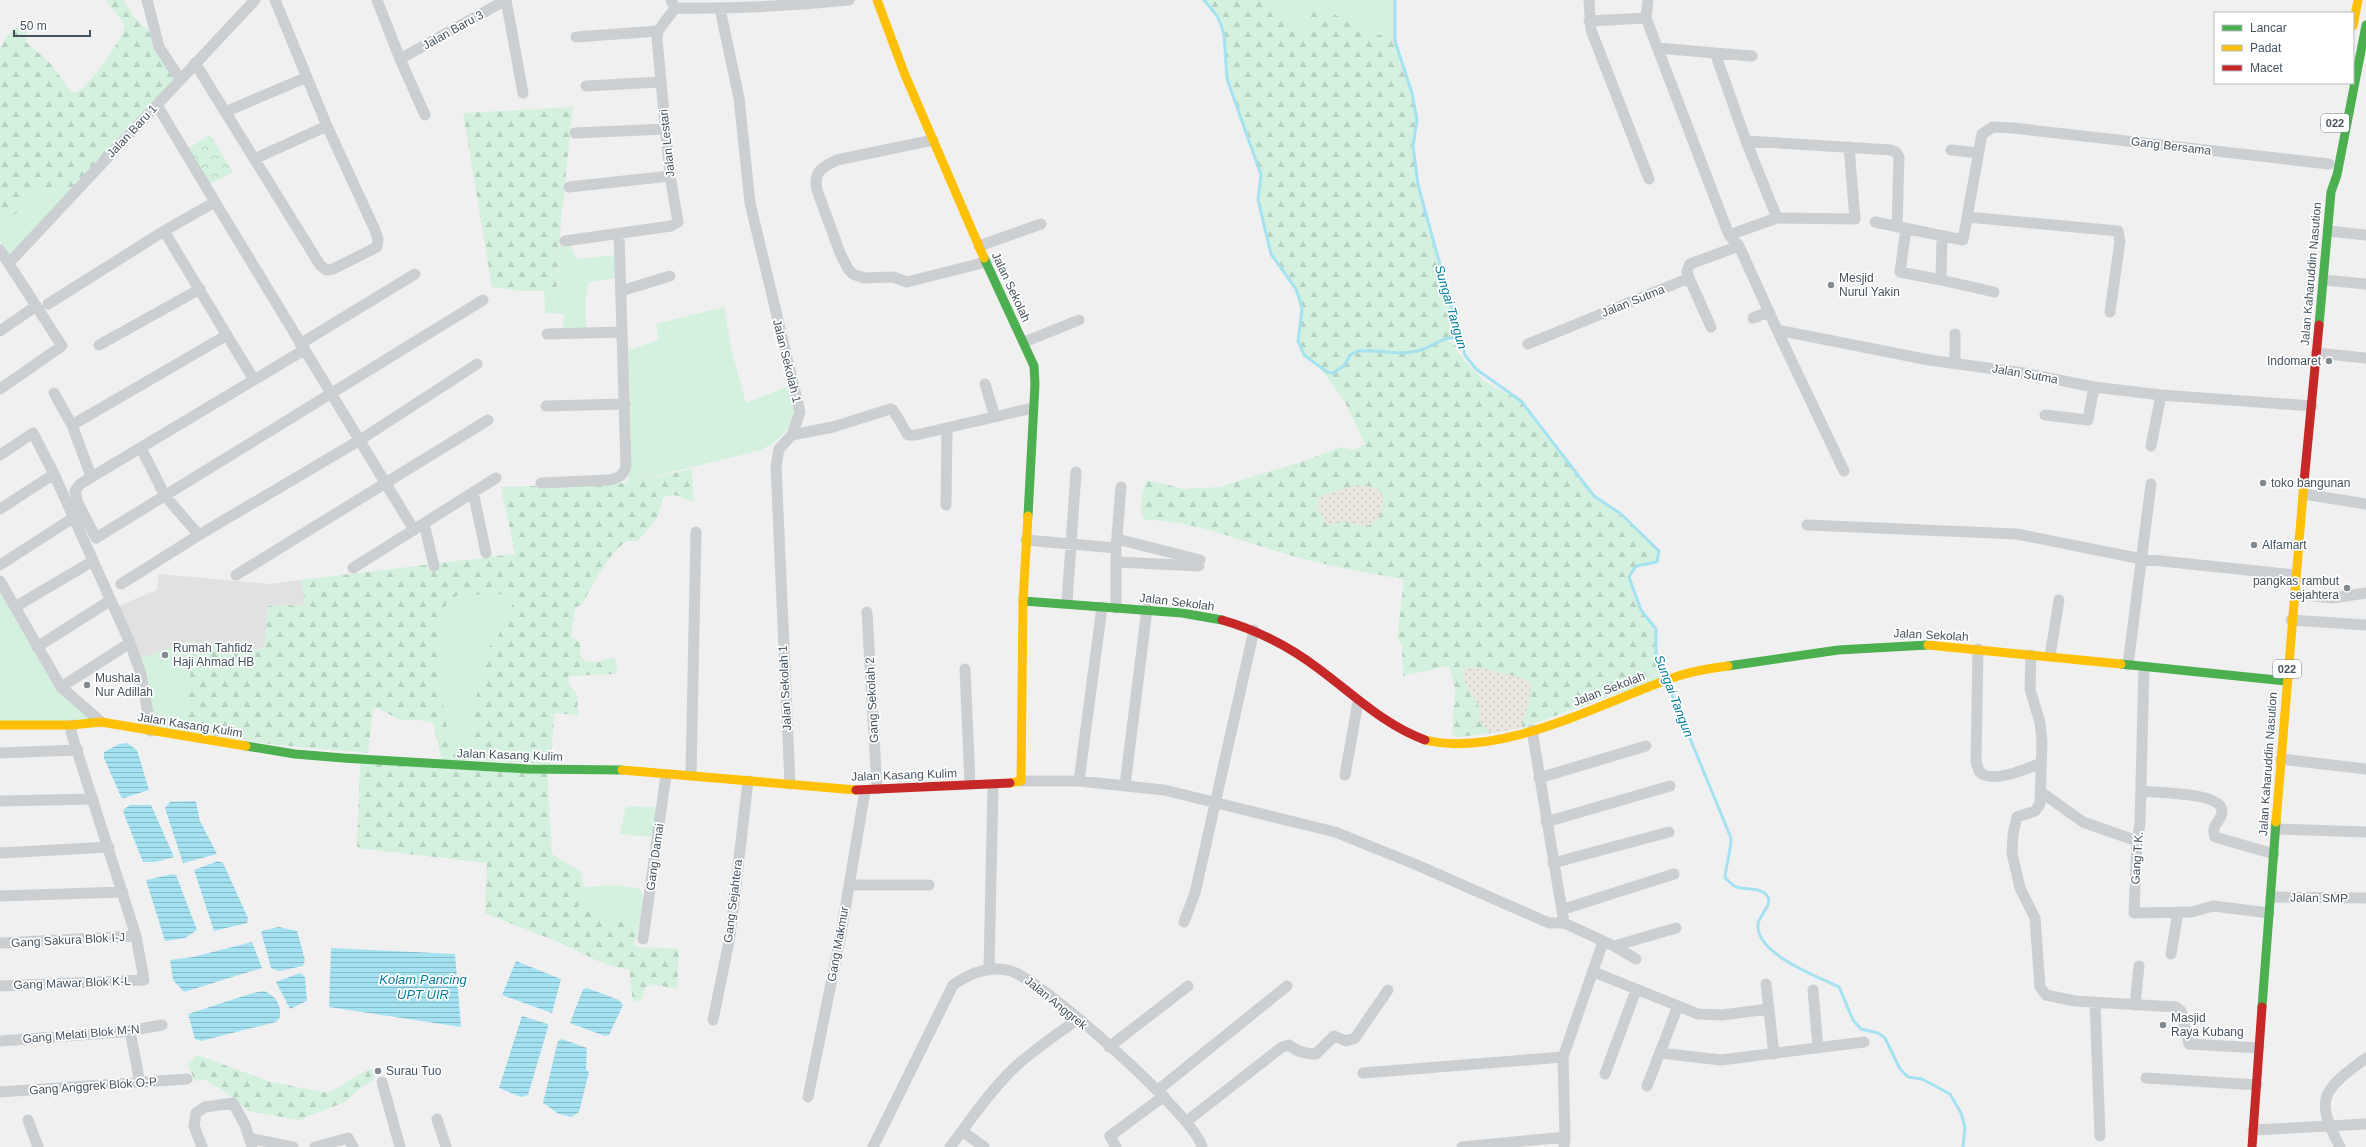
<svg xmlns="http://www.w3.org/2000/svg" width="2366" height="1147" viewBox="0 0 2366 1147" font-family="Helvetica,sans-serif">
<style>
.education{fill:#e2e1e2}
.grass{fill:#d3f1de}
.forest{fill:url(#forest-firs)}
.sand{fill:url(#sand-dots)}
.park{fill:url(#park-crowns)}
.water{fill:url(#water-rules)}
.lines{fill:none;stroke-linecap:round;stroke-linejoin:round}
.stream{stroke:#a5e2f1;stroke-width:3}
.street{stroke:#cccfd1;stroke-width:11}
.fast{stroke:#4caf50;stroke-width:9}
.slow{stroke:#ffc107;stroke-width:9}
.jam{stroke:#c62828;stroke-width:9}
.poi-dot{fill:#828a91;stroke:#fff;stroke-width:1.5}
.labels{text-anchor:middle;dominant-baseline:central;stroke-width:3.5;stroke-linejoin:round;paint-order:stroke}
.shield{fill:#fff;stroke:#7e878e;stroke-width:1}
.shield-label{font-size:11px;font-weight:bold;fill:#46535e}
.street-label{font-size:12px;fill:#46535e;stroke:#fff}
.poi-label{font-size:12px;fill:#46535e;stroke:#fff;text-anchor:start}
.water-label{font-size:13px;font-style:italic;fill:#047e9c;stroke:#fff}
</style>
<defs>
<pattern id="forest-firs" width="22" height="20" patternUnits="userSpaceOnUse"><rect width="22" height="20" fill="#d3f1de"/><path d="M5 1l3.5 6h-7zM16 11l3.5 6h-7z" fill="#b6d1c1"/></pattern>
<pattern id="sand-dots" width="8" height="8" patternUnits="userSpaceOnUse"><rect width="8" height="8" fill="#e9e5df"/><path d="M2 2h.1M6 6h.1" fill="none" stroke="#c9c6c2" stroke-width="1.8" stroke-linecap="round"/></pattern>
<pattern id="park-crowns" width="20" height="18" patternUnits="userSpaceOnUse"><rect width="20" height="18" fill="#d3f1de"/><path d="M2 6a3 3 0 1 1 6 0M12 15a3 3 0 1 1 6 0" fill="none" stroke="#b6d1c1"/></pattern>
<pattern id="water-rules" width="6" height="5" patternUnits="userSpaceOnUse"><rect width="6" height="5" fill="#a5e2f1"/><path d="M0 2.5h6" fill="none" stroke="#88bac6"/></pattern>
</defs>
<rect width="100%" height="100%" fill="#f1f0f0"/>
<path class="education" d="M159,574L271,584L301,580L305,605L268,606L265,644L260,650L194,642L156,727L118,606L157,590Z"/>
<path class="grass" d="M1268,0H1395V41L1353,24L1309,27L1301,31Z
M75,189L10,257L0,241V217L6,220L25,204L27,196L39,190Z
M560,245L571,246L576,259L615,255L617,278L589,282L586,295V331L562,328L564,314L545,313L544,291H557Z
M724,307L732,352L746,403L787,387L796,414C790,430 777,442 761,450L628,483L631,439L628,350L659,340L656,324Z
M0,589L91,721H0Z
M499,593L519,594L504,620L498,637L489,647L473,710L472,734L468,760L458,762L446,725L443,704L441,620L446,605L457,595Z
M190,641L194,642L184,731L156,727L141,658Z
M626,806L659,807L653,837L620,834Z
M616,885L639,888C647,899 641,914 639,927L578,909L584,887Z"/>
<path class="forest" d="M106,0H123L135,18L152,35L176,78L75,189L39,190L27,196L23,209L6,220L0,217V49C5,38 12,28 24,24L27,26L26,42L48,61L72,92H78C88,86 127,35 124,25C120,17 111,8 106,0Z
M1204,0H1268L1301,31L1309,27L1305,15L1311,2L1353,24L1395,41L1412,93L1417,120L1413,146L1418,185L1460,339L1452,337L1445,339L1455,344L1458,353L1484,381L1521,401L1594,496L1621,514L1659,551L1657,562L1636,566L1629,577L1641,610L1656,629V655L1664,677L1521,728L1528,705L1464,668C1464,686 1474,688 1478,702C1482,714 1482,725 1492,733L1458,737L1452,734L1455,688L1449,666L1403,676L1402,646L1397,637L1404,581L1401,579C1359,571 1317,564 1276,551C1233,538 1190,520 1144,520C1138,508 1143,493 1146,480L1185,489L1219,487L1301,462L1341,447L1354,450L1365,444L1345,402L1319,366L1304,355L1298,341L1302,310L1300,301L1296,289L1271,254L1258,200L1261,175L1227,79L1224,35L1221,25L1217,16Z
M573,107L561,219L557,291H519L492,287L463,113Z
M692,469L694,502L675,495L663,497L657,518L638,541C634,541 630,540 626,542C612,549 589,589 583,604L575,608L571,636L581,643L580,655L586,662H599L614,657L618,668L614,674L568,676L570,686L577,694L578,715L554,713L551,764L468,760L472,734L473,710L489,647L498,637L504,620L518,594L457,595L446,605L441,620L443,704L447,726L458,762L442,761L433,723L418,720H400L378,708L373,709L368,753L277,745L184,731L194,642L260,650L265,644L268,606L305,605L301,580L515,554L501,487L628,483Z
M360,763L547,772L552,854L581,872L584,887L578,909L639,927L634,944L637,947L679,949L677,989L652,984L645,988L642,999L633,1002L629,969C604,967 585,954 563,944C537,933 511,924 485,913L487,863L357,848Z
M197,1055L271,1082L328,1093L371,1068L375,1079L360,1088L345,1102L299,1120L249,1111L223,1090L203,1079L197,1080L195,1083L188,1063Z"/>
<path class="sand" d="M1357,485C1375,487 1387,488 1381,510C1380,514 1378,520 1374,523C1366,529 1352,522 1343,522C1338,523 1333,524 1327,525L1317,507L1321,496Z
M1464,668H1482L1526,679L1531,685L1528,705L1521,728L1492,733L1478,720C1483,699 1471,698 1465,681C1464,677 1464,672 1464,668Z"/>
<path class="park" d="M210,135L233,172L206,186L184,151Z"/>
<path class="water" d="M127,743L137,750L149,790L124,798L121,797L104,758V752L119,744Z
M194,801L196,802L200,821L217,854L183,863L165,808L170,802Z
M130,805H151L174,857L155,862H143L124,814L123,810Z
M218,861L223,863L248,918L247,923L214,931L194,870Z
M173,874L176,875L197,930L185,938L165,941L146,880Z
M279,927L297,931L305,960L303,966L279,971L271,968L261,931Z
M252,942L262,968L184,992L173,980L170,960L193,957Z
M331,948L455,954L461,1027L329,1007Z
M516,961L561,979L552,1013L502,995Z
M300,973L305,977L307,1001L290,1009L276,982Z
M587,988L619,1000L623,1005L609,1035L605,1036L570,1023L583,989Z
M264,991C276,996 281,1004 280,1017L276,1022L201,1041L195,1039L188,1014L253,993Z
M522,1016L548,1024V1027L528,1095L521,1097L499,1088Z
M562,1039L587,1048L586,1069L589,1072L579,1112L571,1117L559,1114L543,1103L558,1041Z"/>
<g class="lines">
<path class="stream" d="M1204,0L1217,16L1221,25L1224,35L1227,79L1261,175L1258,200L1271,254L1296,289L1300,301L1302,310L1298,341L1304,355L1327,372L1333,373L1344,366L1350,355L1358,351C1377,349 1399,356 1417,351C1433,348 1443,334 1460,339
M1395,0V41L1412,93L1417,120L1413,146L1418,185L1465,355L1476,369L1521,401L1594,496L1621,514L1659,551L1657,562L1636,566L1629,577L1641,610L1656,629V655L1664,676
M1668,685L1731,838C1731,852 1726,864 1725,878C1728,880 1731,884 1734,886C1744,891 1762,886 1768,897C1772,905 1759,916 1758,924C1755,954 1817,976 1839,987L1853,1020L1861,1029L1878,1033L1885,1038L1900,1069L1908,1077L1922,1079L1950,1094L1961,1113L1965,1127L1963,1147"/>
<path class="street" d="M147,0L159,47L180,79
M377,0L400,59L425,115
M506,0L523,93
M671,0L675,8C733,9 791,6 849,0
M1589,0L1591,30L1649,179
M1648,0L1646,18L1729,235L1739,246L1769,312
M720,9L739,98L750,203L800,412L792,435L779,449L776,466L790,784
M1589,21L1646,18
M576,37L658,31
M1658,48L1715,53L1746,141
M1715,53L1752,56
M400,59L506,0
M195,63L320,265L326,270L333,269L377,247L378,239L374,228L327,126L275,0
M586,86L661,82
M157,105L215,202
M225,112L307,77
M575,133L666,129
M933,140L837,160C822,167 813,172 817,190L840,253L848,269L853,274L864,278L893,277L907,282L986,262
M1951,150L1979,153
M254,159L327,126
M569,187L670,176
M1967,217L2118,231L2120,241L2110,312
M1777,218L1855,219L1849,147
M1875,222L1963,240L1982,134L1993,127L2013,128L2329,164
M1906,229L1900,272L1941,280
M164,231L254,380
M2328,231L2366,235
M1729,235L1777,218L1746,141L1891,150L1896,152L1899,157L1897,227
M1942,236L1941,280L1994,292
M565,241L671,226L678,222L670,176L657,39L658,31L675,8
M979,246L1041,224
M0,250L62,346L0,389
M9,263L255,0
M1689,278L1687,271L1690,264L1739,246
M2324,280L2366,284
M621,291L670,276
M48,304L164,231L215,202L414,530
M1753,318L1769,312L1777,330L1929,360L2024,373L2094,387L2161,395L2312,406
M1777,330L1844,471
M0,331L36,306
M547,334L622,332
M1024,342L1079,320
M300,344L415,274
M1528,344L1689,278L1711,327
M99,345L200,289
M304,350L80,484L75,491L78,503L96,538L483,300
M2316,353L2366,358
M1955,363V334
M985,384L995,417
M54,393L72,425L91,476
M546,406L625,404
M2045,415L2088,420L2094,387
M72,425L227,335
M792,435L833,427L890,409L893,410L908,435H916L1033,408
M2151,446L2161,395
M141,448L165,496L199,535L360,440L477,364
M0,455L33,433L54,474L130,643L141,674L151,731
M541,483L609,480C619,478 623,476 626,466L619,234
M473,492L486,553
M2304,494L2366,504
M946,505L947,428
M0,509L54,474
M424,523L434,566
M1807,525L2017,534L2142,559L2295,575
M1117,539L1200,560
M1026,540L1116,548
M1118,562L1199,566
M0,565L73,518
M353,568L496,478
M236,575L488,420
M0,581L61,687L101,722
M121,584L199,535
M2294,594L2333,598L2366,593
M1067,602L1076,472
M15,607L93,561
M1116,608V548L1121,487
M867,612L877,789
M2291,620L2366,625
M37,647L111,600
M1978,649L1976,762C1977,764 1978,768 1979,771C1989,785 2029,768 2041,763
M2031,655L2030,689L2040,723L2042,741L2040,804L2035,811L2017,817L2013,834L2012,853L2020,888L2035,918L2040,987L2046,995L2075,1001L2176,1007L2181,1011L2189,1044L2259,1048
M2050,656L2059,600
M2128,665L2151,484
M2144,667L2140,823L2137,841L2134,913L2192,912L2213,906L2269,913
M965,669L970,784
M61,687L130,643
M0,753L78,750
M2281,759L2366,769
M691,775L696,532
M1345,775L1358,702
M1539,778L1646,746
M1021,781H1079L1164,790L1335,832L1417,865L1549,923H1564L1532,730
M1079,781L1102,607
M1125,785L1147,609
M2141,791C2156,793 2222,792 2222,811C2222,822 2210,824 2215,837L2274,854
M2041,792L2083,822L2137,841
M0,801L93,799
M1546,822L1670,786
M2276,829L2366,832
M0,853L109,847
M1553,863L1669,832
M849,885H929
M0,896L123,892
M2271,897L2366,898
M1564,909L1674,874
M1184,922L1195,893L1254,630
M1564,923L1614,946L1676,928
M643,939L666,775
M0,943L136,936
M1614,946L1636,959
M2171,954L2178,912
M989,970L993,785
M1594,972L1698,1014L1722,1015L1768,1009
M1766,984L1774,1054
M0,986L144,980L136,936L71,732L72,725
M1813,990L1818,1048
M2095,1002L2100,1136
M2135,1005L2139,966
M713,1020L730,936L748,781
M130,1031L140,1083
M0,1041L121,1032L162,1025
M1109,1047L1188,986
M1660,1053L1721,1060L1864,1042
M1563,1057L1603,942
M1363,1073L1563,1057L1565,1137L1564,1147
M1605,1074L1636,990
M2146,1078L2257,1085
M382,1082L400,1147
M1647,1086L1678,1006
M1158,1090L1287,986
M0,1092L187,1079
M808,1097L840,939L865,791
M437,1119L446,1147
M28,1120L38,1147
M1187,1121L1282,1047L1289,1045C1297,1052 1305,1054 1316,1054L1334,1036L1346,1041L1355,1038L1388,990
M2253,1130L2366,1124
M962,1131L984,1147
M249,1138L293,1147
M202,1147L194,1126L196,1113L205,1107L233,1103L245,1125L252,1147
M315,1147L348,1138L353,1147
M873,1147L953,985C970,973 990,965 1011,971C1042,980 1196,1117 1202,1147
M950,1147C970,1121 989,1092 1013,1069C1033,1050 1056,1035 1078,1019
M1116,1147L1110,1136L1164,1096
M1462,1147L1565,1137
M2340,1147C2313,1096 2324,1090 2366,1058"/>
<path class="fast" d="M984,258L1034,366L1035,384L1028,516
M2319,325L2331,192L2337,175L2366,25
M1023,601L1182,613L1222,620
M2121,664L2286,681
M1728,666L1838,650L1928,645
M246,746L295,754L343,758L527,769L622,770
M2262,1007L2276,822"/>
<path class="slow" d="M877,0L905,75L984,258
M2353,26L2358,0
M1928,645L2121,664
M0,725H72L101,722L246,746
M1425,740C1503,759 1606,700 1678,676C1694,671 1712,668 1728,666
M622,770L856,790
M1010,783L1021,781L1023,601L1028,516
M2276,822L2304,482"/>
<path class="jam" d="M2304,482L2319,325
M1222,620C1257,630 1290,647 1319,669C1354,695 1384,725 1425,740
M856,790L1010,783
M2252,1147L2262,1007"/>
</g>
<g class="poi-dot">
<circle cx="1831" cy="285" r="4"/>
<circle cx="2329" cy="361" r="4"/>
<circle cx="2263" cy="483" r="4"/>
<circle cx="2254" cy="545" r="4"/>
<circle cx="2347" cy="588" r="4"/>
<circle cx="165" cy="655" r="4"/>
<circle cx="87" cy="685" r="4"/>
<circle cx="2163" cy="1025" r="4"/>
<circle cx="378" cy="1071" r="4"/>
</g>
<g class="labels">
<g class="shield">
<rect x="2321" y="114" width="28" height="18" rx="3"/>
<rect x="2273" y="660" width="28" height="18" rx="3"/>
</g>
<g class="shield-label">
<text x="2335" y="123">022</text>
<text x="2287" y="669">022</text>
</g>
<g class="street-label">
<text transform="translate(453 30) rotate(-29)">Jalan Baru 3</text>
<text transform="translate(132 131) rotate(-47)">Jalan Baru 1</text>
<text transform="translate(667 143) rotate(-96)">Jalan Lestari</text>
<text transform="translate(2171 146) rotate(7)">Gang Bersama</text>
<text transform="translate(2311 274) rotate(-85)">Jalan Kaharuddin Nasution</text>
<text transform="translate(1011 287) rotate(65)">Jalan Sekolah</text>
<text transform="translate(1633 301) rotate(-22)">Jalan Sutma</text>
<text transform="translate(787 361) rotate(76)">Jalan Sekolah 1</text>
<text transform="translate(2025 374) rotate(10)">Jalan Sutma</text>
<text transform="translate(1177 602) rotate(7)">Jalan Sekolah</text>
<text transform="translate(1931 635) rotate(3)">Jalan Sekolah</text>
<text transform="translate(785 688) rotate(-93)">Jalan Sekolah 1</text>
<text transform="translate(1609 689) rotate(-21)">Jalan Sekolah</text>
<text transform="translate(872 700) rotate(-93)">Gang Sekolah 2</text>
<text transform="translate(190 725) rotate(9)">Jalan Kasang Kulim</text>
<text transform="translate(510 755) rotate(2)">Jalan Kasang Kulim</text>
<text transform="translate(2268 764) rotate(-86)">Jalan Kaharuddin Nasution</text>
<text transform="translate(904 775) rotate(-2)">Jalan Kasang Kulim</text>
<text transform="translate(655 857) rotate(-82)">Gang Damai</text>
<text transform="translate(2137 858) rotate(-86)">Gang T.K.</text>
<text transform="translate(2319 898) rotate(1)">Jalan SMP</text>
<text transform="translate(733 901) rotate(-83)">Gang Sejahtera</text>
<text transform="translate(68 940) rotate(-3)">Gang Sakura Blok I-J</text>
<text transform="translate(838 944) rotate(-80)">Gang Makmur</text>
<text transform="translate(72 983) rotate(-2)">Gang Mawar Blok K-L</text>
<text transform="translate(1056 1003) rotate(39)">Jalan Anggrek</text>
<text transform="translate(81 1034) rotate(-5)">Gang Melati Blok M-N</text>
<text transform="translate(93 1086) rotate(-4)">Gang Anggrek Blok O-P</text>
</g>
<g class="poi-label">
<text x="1839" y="278">Mesjid<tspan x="1839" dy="14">Nurul Yakin</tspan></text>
<text x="2321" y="361" text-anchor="end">Indomaret</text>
<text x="2271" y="483">toko bangunan</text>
<text x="2262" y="545">Alfamart</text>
<text x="2339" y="581" text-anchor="end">pangkas rambut<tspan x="2339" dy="14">sejahtera</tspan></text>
<text x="173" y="648">Rumah Tahfidz<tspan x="173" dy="14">Haji Ahmad HB</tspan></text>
<text x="95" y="678">Mushala<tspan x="95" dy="14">Nur Adillah</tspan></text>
<text x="2171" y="1018">Masjid<tspan x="2171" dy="14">Raya Kubang</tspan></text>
<text x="386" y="1071">Surau Tuo</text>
</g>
<g class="water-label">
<text transform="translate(1451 307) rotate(74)">Sungai Tangun</text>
<text transform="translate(1674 696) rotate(69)">Sungai Tangun</text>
<text x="423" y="979">Kolam Pancing<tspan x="423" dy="15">UPT UIR</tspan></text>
</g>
</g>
<rect x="2214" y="12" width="140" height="72" fill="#ffffff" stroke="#b5babf"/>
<rect x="2222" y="25" width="20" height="6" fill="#4caf50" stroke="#b5babf"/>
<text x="2250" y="32" font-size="12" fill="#46535e">Lancar</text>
<rect x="2222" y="45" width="20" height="6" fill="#ffc107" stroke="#b5babf"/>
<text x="2250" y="52" font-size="12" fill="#46535e">Padat</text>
<rect x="2222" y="65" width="20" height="6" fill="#c62828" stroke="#b5babf"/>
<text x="2250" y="72" font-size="12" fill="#46535e">Macet</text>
<path d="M14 30v6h76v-6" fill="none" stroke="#46535e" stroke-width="2"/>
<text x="20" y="30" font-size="12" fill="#46535e" stroke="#ffffff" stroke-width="3" paint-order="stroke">50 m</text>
</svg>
